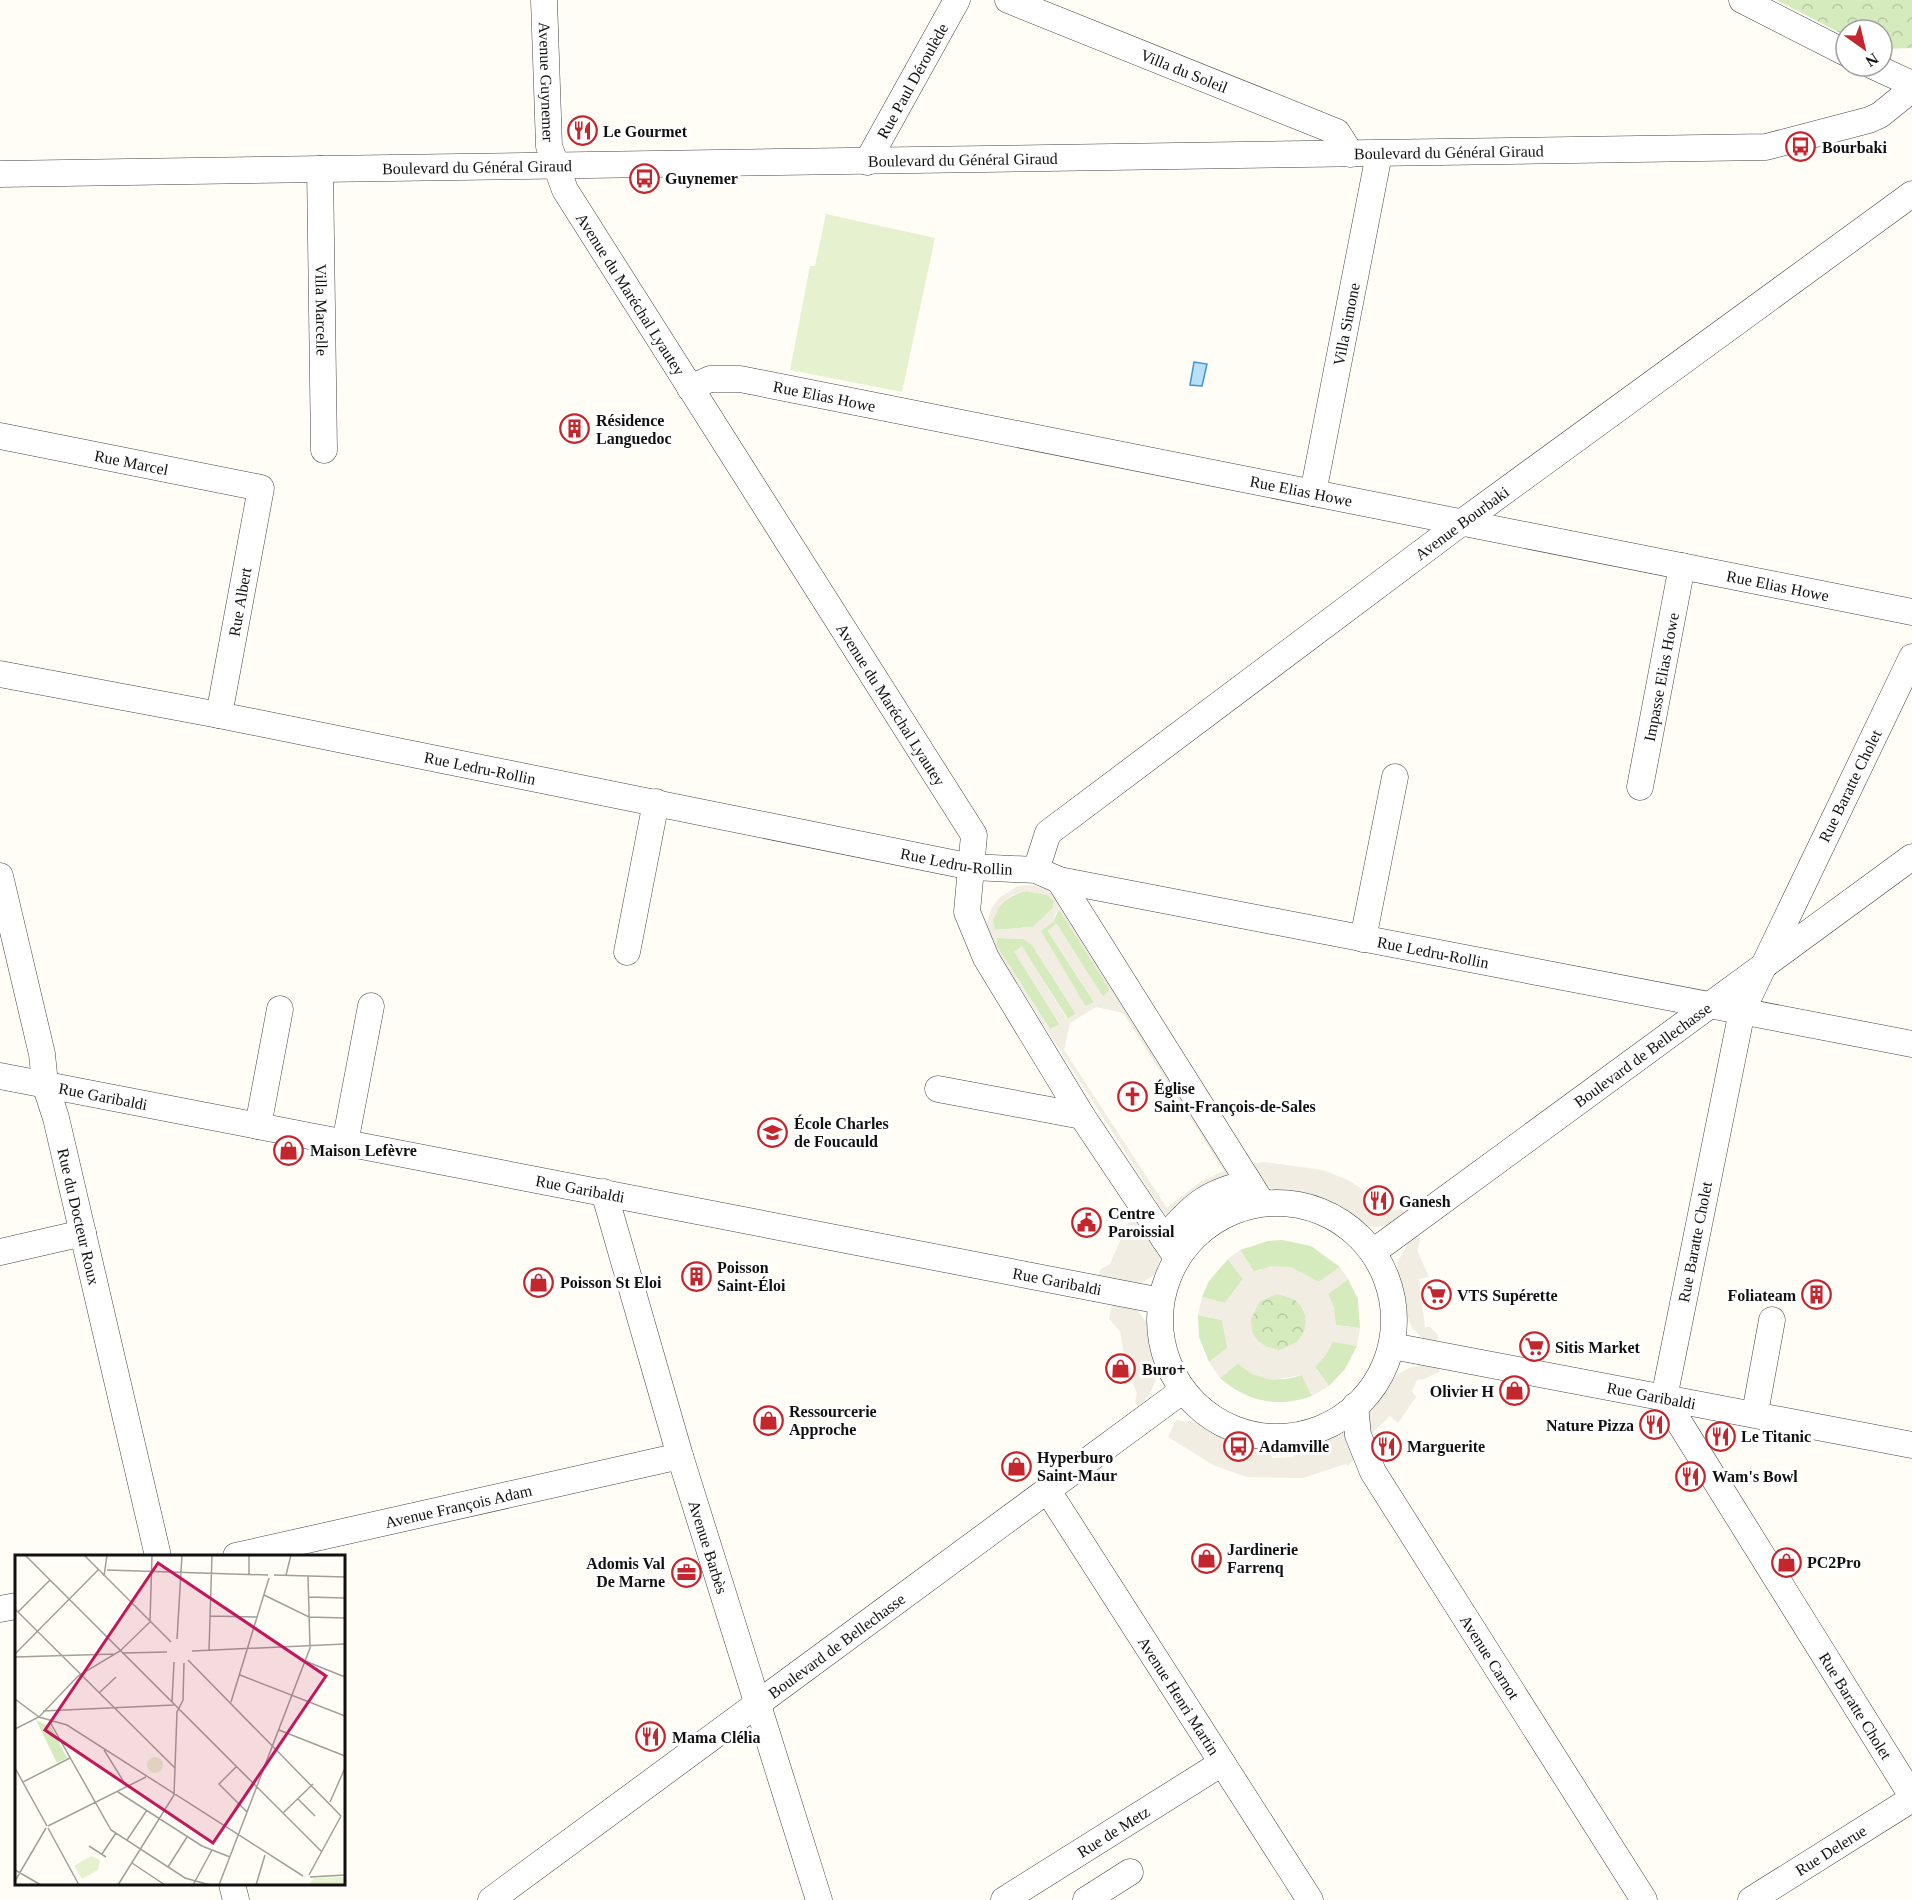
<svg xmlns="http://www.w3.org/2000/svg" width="1912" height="1900" viewBox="0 0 1912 1900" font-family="Georgia,serif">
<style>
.grass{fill:#d5ebbd}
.park{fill:url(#park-crowns)}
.pitch{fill:#e6f2cf}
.plaza{fill:#f1ede2;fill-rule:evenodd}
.water{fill:#b9e0f7;stroke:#3f96cf;stroke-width:1.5}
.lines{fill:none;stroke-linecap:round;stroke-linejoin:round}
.minor-casing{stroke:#444;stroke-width:27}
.minor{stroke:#fff;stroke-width:26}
.labels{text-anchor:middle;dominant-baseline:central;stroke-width:6;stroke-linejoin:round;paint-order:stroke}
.street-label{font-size:16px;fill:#111;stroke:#fff}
.poi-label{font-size:16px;font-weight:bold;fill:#111;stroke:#fff;text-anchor:start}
.inset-road{fill:none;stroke:#a09f9a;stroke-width:1.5}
.view{fill:#c2185b;fill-opacity:0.15;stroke:#c2185b;stroke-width:3}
.inset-edge{fill:none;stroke:#111;stroke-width:3}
</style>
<defs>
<pattern id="park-crowns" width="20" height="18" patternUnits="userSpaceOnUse" patternTransform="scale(1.5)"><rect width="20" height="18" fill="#d5ebbd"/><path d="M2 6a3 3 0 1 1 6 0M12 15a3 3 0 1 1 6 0" fill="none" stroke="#b6c8a1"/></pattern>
</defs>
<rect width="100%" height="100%" fill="#fffdf5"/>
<path class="grass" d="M1027,891L1047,895L1054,900L1053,908L1033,927L994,930C987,911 1009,894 1027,891Z
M1059,909L1110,990L1103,997L1056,924L1048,931L1094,1002L1085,1007L1040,931L1053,922Z
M997,938L1024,939L1032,945L1076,1014L1068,1019L1022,947L1015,952L1060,1025L1050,1029L996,945Z
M1282,1240L1311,1246L1340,1267L1319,1282L1261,1269L1254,1272L1240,1250L1268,1241Z
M1228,1259L1243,1279L1225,1303L1202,1297L1209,1281Z
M1348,1279L1358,1299L1360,1328L1336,1325L1328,1294Z
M1198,1315L1222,1320L1228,1348L1209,1362L1199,1337Z
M1333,1341L1357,1346L1345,1369L1329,1386L1315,1367Z
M1238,1363C1256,1380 1279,1383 1302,1375L1312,1396C1278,1408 1247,1402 1220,1378Z"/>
<path class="park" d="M1777,0H1912V48L1882,49V30H1846V36Z
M1250 1322a28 28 0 1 1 56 0a28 28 0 1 1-56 0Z"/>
<path class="pitch" d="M826,214L935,238L902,392L790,370L810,266H815Z"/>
<path class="plaza" d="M1032,885L1046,889L1061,900L1232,1176L1168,1219L987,936V922L992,907L999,898L1018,886ZM1027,891L1047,895L1054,901L1053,908L1033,927L995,930L993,920L1001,904L1012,895ZM1059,909L1110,990L1103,997L1057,924L1048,930L1094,1002L1086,1007L1041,931L1053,922L1055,914ZM997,938L1024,939L1032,945L1076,1014L1067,1019L1022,946L1014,952L1060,1024L1050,1029L996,945ZM1096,1007L1123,1013L1224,1171L1200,1182L1167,1208L1064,1050L1070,1023Z
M1265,1162L1323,1170L1348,1180L1368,1193L1363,1200L1378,1213L1402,1209L1406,1215L1391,1224L1376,1227L1358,1224L1278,1193L1264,1183L1249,1164Z
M1239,1198L1187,1234L1181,1233L1194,1211Z
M1132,1214L1138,1224L1144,1220L1161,1253L1157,1271L1153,1276L1141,1283L1131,1284L1098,1278L1101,1269L1110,1264Z
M1417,1234L1421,1239L1417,1250L1429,1277L1419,1279L1425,1327H1430L1438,1335L1437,1345L1423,1339L1412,1328L1401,1299L1397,1263L1410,1239Z
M1240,1250L1254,1272L1271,1266L1291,1267L1319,1282L1340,1267L1348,1279L1328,1294L1334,1307L1336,1325L1360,1328L1357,1346L1333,1342L1325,1356L1315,1367L1329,1386L1312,1396L1302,1375L1272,1380L1252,1374L1238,1363L1220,1378L1209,1362L1227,1348L1222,1320L1198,1315L1202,1297L1225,1303L1243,1279L1228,1259ZM1277,1294L1296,1300L1304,1310L1306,1321L1304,1332L1297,1342L1280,1350L1267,1347L1258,1341L1252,1332L1251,1320L1259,1302Z
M1113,1300L1137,1310L1150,1327L1156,1381L1148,1397L1138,1407L1135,1402L1137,1393L1126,1367L1120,1331L1109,1319Z
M1426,1364L1441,1366L1439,1372L1424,1379L1417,1380L1412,1391L1416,1397L1398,1423L1390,1416L1372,1433L1380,1442L1379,1449L1372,1453L1363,1421L1368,1409L1397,1375L1409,1368Z
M1176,1420L1198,1423L1254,1445L1271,1448L1272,1458L1293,1457V1447L1323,1441L1347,1427L1357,1455L1348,1466L1346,1464L1303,1478L1246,1477L1213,1465L1168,1437Z"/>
<path class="water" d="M1194,362L1207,364L1202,386L1190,385Z"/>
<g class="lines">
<defs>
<g id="minor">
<path id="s1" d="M544,0L549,146L565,190L974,835L967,912L986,958L1082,1116L1177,1258"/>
<path id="s2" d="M1008,0L1337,132L1351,154"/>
<path d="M1742,0L1846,53"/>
<path d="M1873,66L1912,84"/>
<path id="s3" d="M867,162L957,0"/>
<path id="s4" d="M320,169L324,450"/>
<path id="s5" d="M0,174L1766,147L1869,120L1880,115L1912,89"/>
<path id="s6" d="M690,388L710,379H740L1912,612"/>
<path id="s7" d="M0,436L261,488L219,715"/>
<path id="s8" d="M1313,493L1379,154"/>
<path id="s9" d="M1912,657L1742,1011L1664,1398L1912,1796"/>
<path id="s10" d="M0,674L219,715L972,867L1036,870L1059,880L1912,1044"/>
<path id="s11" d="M1640,787L1682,566"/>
<path id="s12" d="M1036,870L1048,833L1461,523L1912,194"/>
<path id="s13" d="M0,876L42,1054L45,1084L56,1118L158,1556"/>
<path d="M1059,880L1262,1203"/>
<path d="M1363,939L1395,777"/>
<path d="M627,952L656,802"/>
<path id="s14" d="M0,1076L1161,1301"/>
<path d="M938,1089L1082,1116"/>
<path d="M258,1126L280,1009"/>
<path d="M345,1143L371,1006"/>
<path id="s15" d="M604,1192L680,1456L819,1900"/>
<circle cx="1277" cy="1320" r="117"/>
<path d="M1164,1239C1191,1206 1207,1192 1249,1183"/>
<path d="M0,1252L83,1233"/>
<path id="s16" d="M1373,1252L1912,857"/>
<path id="s17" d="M1392,1346L1912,1445"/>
<path id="s18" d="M1355,1406L1358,1435L1373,1472L1644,1900"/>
<path d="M1755,1413L1772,1320"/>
<path id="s19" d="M1048,1491L1310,1900"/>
<path id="s20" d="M236,1556L680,1456"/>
<path d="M0,1609L16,1606"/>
<path d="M232,1884L236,1900"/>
<path id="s21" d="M491,1900L1182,1391"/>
<path id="s22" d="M1004,1900L1222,1763"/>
<path d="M1086,1900L1130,1872"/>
<path id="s23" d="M1751,1900L1912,1799"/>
</g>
</defs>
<use href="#minor" class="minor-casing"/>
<use href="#minor" class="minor"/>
</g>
<defs>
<symbol id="restaurant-ring" viewBox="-11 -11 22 22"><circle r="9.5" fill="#fff" stroke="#c4262e" stroke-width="1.5"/><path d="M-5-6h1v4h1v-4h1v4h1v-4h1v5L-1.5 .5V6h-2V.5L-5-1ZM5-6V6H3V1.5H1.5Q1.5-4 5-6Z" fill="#c4262e"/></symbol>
<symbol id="bus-ring" viewBox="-11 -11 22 22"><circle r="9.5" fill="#fff" stroke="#c4262e" stroke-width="1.5"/><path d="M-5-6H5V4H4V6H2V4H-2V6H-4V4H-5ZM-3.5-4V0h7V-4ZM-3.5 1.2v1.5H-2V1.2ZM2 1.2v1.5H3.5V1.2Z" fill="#c4262e"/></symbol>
<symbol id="building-ring" viewBox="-11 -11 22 22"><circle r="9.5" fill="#fff" stroke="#c4262e" stroke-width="1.5"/><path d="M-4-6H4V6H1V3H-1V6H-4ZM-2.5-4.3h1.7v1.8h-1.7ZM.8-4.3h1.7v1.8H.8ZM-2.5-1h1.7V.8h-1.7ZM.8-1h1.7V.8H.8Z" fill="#c4262e"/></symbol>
<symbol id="church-ring" viewBox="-11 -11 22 22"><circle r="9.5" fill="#fff" stroke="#c4262e" stroke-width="1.5"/><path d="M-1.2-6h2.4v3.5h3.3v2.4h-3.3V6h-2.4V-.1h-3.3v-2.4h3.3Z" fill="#c4262e"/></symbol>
<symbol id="school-ring" viewBox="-11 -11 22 22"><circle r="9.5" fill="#fff" stroke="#c4262e" stroke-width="1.5"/><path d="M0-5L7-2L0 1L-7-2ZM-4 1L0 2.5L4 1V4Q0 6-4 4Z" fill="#c4262e"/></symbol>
<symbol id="shop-ring" viewBox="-11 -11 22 22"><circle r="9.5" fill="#fff" stroke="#c4262e" stroke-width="1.5"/><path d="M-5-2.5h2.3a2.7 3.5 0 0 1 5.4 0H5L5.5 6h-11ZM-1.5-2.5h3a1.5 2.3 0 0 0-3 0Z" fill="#c4262e"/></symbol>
<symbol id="civic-ring" viewBox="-11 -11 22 22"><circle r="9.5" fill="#fff" stroke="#c4262e" stroke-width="1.5"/><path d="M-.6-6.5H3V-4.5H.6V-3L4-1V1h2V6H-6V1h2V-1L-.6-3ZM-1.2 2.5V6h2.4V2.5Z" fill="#c4262e"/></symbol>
<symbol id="supermarket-ring" viewBox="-11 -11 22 22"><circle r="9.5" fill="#fff" stroke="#c4262e" stroke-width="1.5"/><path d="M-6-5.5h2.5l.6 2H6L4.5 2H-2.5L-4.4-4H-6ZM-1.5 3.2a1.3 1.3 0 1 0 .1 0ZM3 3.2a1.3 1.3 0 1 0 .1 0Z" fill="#c4262e"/></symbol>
<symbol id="office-ring" viewBox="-11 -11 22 22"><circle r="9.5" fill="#fff" stroke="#c4262e" stroke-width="1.5"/><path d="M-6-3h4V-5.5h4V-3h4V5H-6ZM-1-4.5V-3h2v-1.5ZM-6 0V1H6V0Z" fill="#c4262e"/></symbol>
</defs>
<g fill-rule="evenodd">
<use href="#restaurant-ring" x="566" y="114" width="33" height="33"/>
<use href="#bus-ring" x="1784" y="130" width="33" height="33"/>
<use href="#bus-ring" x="628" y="162" width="33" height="33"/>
<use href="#building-ring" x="558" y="412" width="33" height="33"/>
<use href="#church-ring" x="1116" y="1080" width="33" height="33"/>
<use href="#school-ring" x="756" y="1116" width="33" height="33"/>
<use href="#shop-ring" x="272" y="1134" width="33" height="33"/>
<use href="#restaurant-ring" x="1362" y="1184" width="33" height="33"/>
<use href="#civic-ring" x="1070" y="1206" width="33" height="33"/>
<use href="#building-ring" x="680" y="1260" width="33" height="33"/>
<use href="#shop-ring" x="522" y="1266" width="33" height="33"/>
<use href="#supermarket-ring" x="1420" y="1278" width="33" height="33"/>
<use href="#building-ring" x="1800" y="1278" width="33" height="33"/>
<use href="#supermarket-ring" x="1518" y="1330" width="33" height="33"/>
<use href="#shop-ring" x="1104" y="1352" width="33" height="33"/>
<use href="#shop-ring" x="1498" y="1374" width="33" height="33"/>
<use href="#shop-ring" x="752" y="1404" width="33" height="33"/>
<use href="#restaurant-ring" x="1638" y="1408" width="33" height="33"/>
<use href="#restaurant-ring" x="1704" y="1420" width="33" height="33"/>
<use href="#bus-ring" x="1222" y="1430" width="33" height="33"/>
<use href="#restaurant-ring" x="1370" y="1430" width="33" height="33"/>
<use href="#shop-ring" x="1000" y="1450" width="33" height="33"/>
<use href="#restaurant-ring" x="1674" y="1460" width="33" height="33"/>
<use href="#shop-ring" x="1190" y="1542" width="33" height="33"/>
<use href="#shop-ring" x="1770" y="1546" width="33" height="33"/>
<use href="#office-ring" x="670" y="1556" width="33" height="33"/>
<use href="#restaurant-ring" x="634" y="1720" width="33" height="33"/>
</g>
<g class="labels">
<g class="street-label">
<text stroke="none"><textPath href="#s2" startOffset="190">Villa du Soleil</textPath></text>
<text stroke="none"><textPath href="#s3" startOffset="93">Rue Paul Déroulède</textPath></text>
<text stroke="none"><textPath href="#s1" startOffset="82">Avenue Guynemer</textPath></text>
<text stroke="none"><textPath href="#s5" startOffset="1449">Boulevard du Général Giraud</textPath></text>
<text stroke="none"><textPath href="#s5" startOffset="963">Boulevard du Général Giraud</textPath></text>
<text stroke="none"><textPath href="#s5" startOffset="477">Boulevard du Général Giraud</textPath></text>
<text stroke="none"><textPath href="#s1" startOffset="316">Avenue du Maréchal Lyautey</textPath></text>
<text stroke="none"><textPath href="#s4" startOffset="141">Villa Marcelle</textPath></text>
<text stroke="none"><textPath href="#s8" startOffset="172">Villa Simone</textPath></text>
<text stroke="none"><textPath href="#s6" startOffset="138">Rue Elias Howe</textPath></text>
<text stroke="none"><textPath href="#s7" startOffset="134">Rue Marcel</textPath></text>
<text stroke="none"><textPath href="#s6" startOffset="624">Rue Elias Howe</textPath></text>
<text stroke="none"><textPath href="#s12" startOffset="556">Avenue Bourbaki</textPath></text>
<text stroke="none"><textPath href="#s6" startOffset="1110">Rue Elias Howe</textPath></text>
<text transform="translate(240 602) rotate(-80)">Rue Albert</text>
<text stroke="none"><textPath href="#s11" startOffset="112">Impasse Elias Howe</textPath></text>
<text stroke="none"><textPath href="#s1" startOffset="802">Avenue du Maréchal Lyautey</textPath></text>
<text stroke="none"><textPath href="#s10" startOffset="489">Rue Ledru-Rollin</textPath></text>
<text transform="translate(1850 786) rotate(-64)">Rue Baratte Cholet</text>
<text stroke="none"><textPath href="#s10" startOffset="975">Rue Ledru-Rollin</textPath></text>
<text stroke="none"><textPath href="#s10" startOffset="1461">Rue Ledru-Rollin</textPath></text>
<text stroke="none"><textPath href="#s16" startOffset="334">Boulevard de Bellechasse</textPath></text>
<text stroke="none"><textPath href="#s14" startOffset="105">Rue Garibaldi</textPath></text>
<text stroke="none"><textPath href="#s14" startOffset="591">Rue Garibaldi</textPath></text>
<text stroke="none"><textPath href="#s13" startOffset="350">Rue du Docteur Roux</textPath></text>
<text transform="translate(1695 1242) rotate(-79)">Rue Baratte Cholet</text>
<text stroke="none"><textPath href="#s14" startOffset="1077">Rue Garibaldi</textPath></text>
<text stroke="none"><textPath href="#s17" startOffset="264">Rue Garibaldi</textPath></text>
<text stroke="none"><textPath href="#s20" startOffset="228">Avenue François Adam</textPath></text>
<text stroke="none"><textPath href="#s15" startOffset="370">Avenue Barbès</textPath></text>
<text stroke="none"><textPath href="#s21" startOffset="429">Boulevard de Bellechasse</textPath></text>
<text stroke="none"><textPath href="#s18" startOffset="288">Avenue Carnot</textPath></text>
<text stroke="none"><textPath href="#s19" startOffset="243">Avenue Henri Martin</textPath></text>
<text stroke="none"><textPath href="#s9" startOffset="1150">Rue Baratte Cholet</textPath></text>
<text stroke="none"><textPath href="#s22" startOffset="129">Rue de Metz</textPath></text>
<text stroke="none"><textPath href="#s23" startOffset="94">Rue Delerue</textPath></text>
</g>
<g class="poi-label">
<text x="603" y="131">Le Gourmet</text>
<text x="1822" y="147">Bourbaki</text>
<text x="665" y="178">Guynemer</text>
<text x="596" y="420">Résidence<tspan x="596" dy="18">Languedoc</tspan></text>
<text x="1154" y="1088">Église<tspan x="1154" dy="18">Saint-François-de-Sales</tspan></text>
<text x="794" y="1123">École Charles<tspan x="794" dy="18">de Foucauld</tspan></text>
<text x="310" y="1150">Maison Lefèvre</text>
<text x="1399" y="1201">Ganesh</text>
<text x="1108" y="1213">Centre<tspan x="1108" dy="18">Paroissial</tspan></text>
<text x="717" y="1267">Poisson<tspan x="717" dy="18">Saint-Éloi</tspan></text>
<text x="560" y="1282">Poisson St Eloi</text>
<text x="1457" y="1295">VTS Supérette</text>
<text x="1796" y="1295" text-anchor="end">Foliateam</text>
<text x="1555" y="1347">Sitis Market</text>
<text x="1142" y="1369">Buro+</text>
<text x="1494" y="1391" text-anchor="end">Olivier H</text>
<text x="789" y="1411">Ressourcerie<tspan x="789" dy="18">Approche</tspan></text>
<text x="1634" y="1425" text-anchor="end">Nature Pizza</text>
<text x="1741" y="1436">Le Titanic</text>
<text x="1259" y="1446">Adamville</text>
<text x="1407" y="1446">Marguerite</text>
<text x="1037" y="1457">Hyperburo<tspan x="1037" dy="18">Saint-Maur</tspan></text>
<text x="1712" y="1476">Wam's Bowl</text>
<text x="1227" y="1549">Jardinerie<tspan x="1227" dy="18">Farrenq</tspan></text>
<text x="1807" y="1562">PC2Pro</text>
<text x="665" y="1563" text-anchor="end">Adomis Val<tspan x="665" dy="18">De Marne</tspan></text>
<text x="672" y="1737">Mama Clélia</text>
</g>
</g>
<g transform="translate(15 1555)">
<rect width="330" height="330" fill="#fffdf5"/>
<path d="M21,165L36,172L52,203L42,208Z" fill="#d5ebbd"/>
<path d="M132 210a8 8 0 1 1 16 0a8 8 0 1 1-16 0ZM76,301L85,305L83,315L67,324L59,311ZM330,322V330H293L299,323Z" fill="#e6f2cf"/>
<path class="inset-road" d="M10,0L307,297M69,0L156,87M92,15L253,20M234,20V0M259,20L330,22M271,20L276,0M89,21L92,0M249,40L294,62L330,63M294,42L330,43M0,54L160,213M3,57L35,25M195,61L242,62M162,84L167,0M194,95L197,0M177,96L330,89M107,98L152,97M0,99L83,15M0,102L100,99M173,105L326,261M290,106L330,122M225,120L330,161M84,138L101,122M0,144L24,162L52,170L288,321M157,147L159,107M216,147L254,23M28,156L159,150M35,167L96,275L170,323L195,330M0,174L24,162L63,121L105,96L135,67L137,0M264,175L330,201M89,195L112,232M221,212L204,229L232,257M0,213L32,271M8,227L55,203M103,237L187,291L215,302M283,244L300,261M315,247L330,213M268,258L298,229M33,271L131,222M33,273L64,330M112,285L132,255M74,291L91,302M87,299L101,278M117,308L150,330M153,312L172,282M0,315L26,330M294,320L326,261M295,322L330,320M0,326L31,273M103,330L159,240L162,157L168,145L169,108M178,330L197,295M204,330L295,93L293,21M241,330L250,300"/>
<path class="view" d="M143,8L311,121L198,288L30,175Z"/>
<rect width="330" height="330" class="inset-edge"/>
</g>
<g transform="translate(1864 48) rotate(146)"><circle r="28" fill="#ffffff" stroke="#a0a0a0" stroke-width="1.5"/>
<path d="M0-4.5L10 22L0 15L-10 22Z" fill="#c4262e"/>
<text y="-9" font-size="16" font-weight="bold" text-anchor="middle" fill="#111111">N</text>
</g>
</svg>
